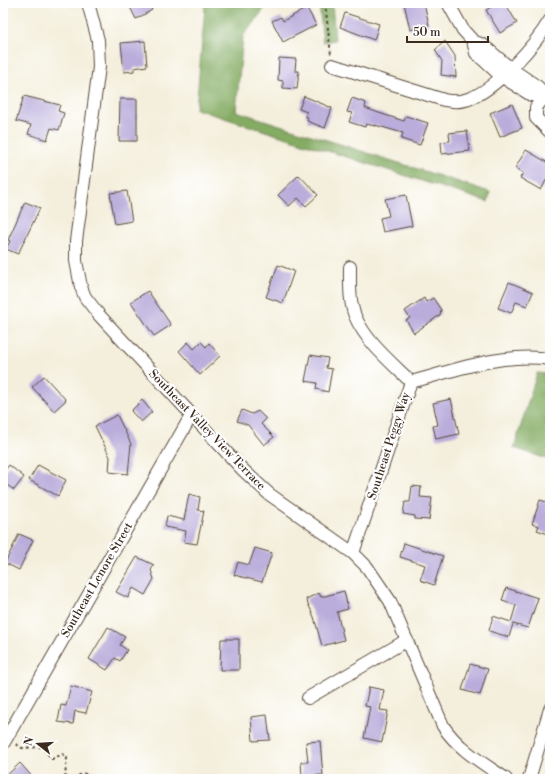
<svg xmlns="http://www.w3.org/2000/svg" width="553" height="782" viewBox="0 0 553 782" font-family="'Libre Bodoni',serif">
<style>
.forest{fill:#84ac63;stroke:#606b40}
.building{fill:#baaddb}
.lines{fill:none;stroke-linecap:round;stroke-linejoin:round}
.minor-casing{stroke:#57483a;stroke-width:14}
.path{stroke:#57483a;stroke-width:2;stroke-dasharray:3 3;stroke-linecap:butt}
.minor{stroke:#fff;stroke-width:12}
.labels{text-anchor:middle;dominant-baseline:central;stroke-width:4;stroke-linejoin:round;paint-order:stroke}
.street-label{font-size:12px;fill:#3b2a1e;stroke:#fff}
</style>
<rect width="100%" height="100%" fill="#fff"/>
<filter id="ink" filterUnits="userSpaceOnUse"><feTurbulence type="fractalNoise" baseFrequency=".025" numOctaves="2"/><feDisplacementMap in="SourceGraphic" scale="8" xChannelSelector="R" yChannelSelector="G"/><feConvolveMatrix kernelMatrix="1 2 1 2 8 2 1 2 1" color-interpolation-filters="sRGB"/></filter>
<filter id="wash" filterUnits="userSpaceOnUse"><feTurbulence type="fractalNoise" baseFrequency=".012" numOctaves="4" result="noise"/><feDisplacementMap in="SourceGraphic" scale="16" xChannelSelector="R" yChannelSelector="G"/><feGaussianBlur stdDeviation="0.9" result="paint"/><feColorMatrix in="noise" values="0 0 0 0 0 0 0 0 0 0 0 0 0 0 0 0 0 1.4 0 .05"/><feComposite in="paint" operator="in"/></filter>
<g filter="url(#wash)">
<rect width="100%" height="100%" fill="#f4efdc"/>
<path class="forest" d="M203,3H269L243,36L236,111L490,192L488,202L196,109L205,8Z
M319,3H332L335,40L323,42Z
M537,373L550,374V460L514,448Z"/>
<g id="blocks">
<path class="building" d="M128,3H148L152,10L136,19Z
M404,3H424L429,25L410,30Z
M498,3H505L517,23L500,33L486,10Z
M307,8L316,25L283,42L272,21L281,17L283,21Z
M345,13L379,24L374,40L340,27Z
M145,41L147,66L134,68V71L124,72L121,43Z
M445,41L455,56L456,77L441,75L442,61L435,50Z
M279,58L296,59L295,71H299L297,89L283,88V81L278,80Z
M24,96L60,105L58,111L64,113L59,130L51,128L47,140L28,134L31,125L16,121Z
M304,96L332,108L325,128L307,121L308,117L305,116L307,112L299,109Z
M352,98L366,103L365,108L379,113L404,121L406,116L428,123L420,145L401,139L403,133L375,125V126L366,124L365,127L349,122L352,113L347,112Z
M120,99H137V141H119Z
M512,104L522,128L500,137L490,113Z
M467,131L470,151L442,154L441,142L450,141L449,133Z
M526,150L550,164V173L541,190L520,178L523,173L515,168Z
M299,175L318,195L306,206L298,198L289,206L278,195Z
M127,191L132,221L115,224L110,193Z
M406,195L412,226L383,232L380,218L389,216L385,199Z
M25,202L40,208L18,254L6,249L10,241L8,240Z
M278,265L294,271L283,303L266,297Z
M509,282L533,292L527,306L516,302L511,313L498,308Z
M148,291L171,325L154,336L131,302Z
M424,298L426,302L433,298L441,310L440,315L414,333L406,320L410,318L405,311Z
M188,342L194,349L201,342L206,347L209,343L220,356L200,375L179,351Z
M310,355L328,358L326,368L332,369L328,392L316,389L317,383L305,381Z
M44,376L66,400L54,411L32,387Z
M451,399L459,434L436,439L433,426L438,425L433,403Z
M142,400L152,412L141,422L131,411Z
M242,410L252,414L258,411L266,419L261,424L274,437L264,445L248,425L237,421Z
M117,415L131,444L128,474L109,472L110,457L95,426Z
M9,465L24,477L14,490L3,482V473Z
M38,465L66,480L58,496L29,480Z
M412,486L421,487L420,497L432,498L429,520L415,519V516L403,514L405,502H410Z
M189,494L200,497L198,510L204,511L197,544L184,542L186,531L165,527L167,516L184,520Z
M540,500L550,503V528L548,534L537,530L539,526L532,524Z
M19,534L33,540L19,570L5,563Z
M404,543L443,556L434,585L420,580L425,565L400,557Z
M255,548L272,553L262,582L234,575L238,562L249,565Z
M137,557L154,565L151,570L154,579L145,595L133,588L128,598L116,592Z
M506,588L538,598L528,628L513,624L509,637L489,631L493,616L511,622L516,605L502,601Z
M344,591L348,609L337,612L344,640L322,646L314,617L306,599L319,593L321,597Z
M108,627L125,637L120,645L127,650L120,661L115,658L107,670L89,659Z
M221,639H239V670H220Z
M470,664L488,669L480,695L462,690Z
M71,686L92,692L86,713L75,711L73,724L58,722L61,705L66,706Z
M369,687L384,690L380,710L388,711L382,742L364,738L370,707L365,706Z
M267,715L270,740L253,741L251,717Z
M320,741L323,775L302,776L301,762H308L306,742Z
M20,763L34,779H3Z"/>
</g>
</g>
<g filter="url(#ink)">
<use href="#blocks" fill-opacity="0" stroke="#57483a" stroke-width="1"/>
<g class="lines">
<defs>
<path id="minor" d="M88,3L98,40L99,67L76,241V261L81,287L85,297L99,315L242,469L269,494L353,553L367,567L390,601L443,726C459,750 483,763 506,779
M448,3L463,30L473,41L483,45L510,68L538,87L545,97
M473,41L476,53L501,76L531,95L549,99
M332,65L444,100C453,102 462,102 471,98C498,87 535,45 550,20
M545,97L536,107V118L550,132
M350,267C350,283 349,301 355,316C366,342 391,362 411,382
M353,553L411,382C456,370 503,352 550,359
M308,698L407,640
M3,744L191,416
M529,779L550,709"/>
</defs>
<use href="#minor" class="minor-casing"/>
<path class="path" d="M325,3L331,55
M16,744L22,748L42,747L52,759L63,754L67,758L65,776L72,779
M73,779L83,773L97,779"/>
<use href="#minor" class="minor"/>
</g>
</g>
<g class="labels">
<g class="street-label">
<text transform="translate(207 430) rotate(46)">Southeast Valley View Terrace</text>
<text transform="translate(389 446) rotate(-72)">Southeast Peggy Way</text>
<text transform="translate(97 580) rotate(-60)">Southeast Lenore Street</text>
</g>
</g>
<rect width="553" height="782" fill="none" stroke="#fff" stroke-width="16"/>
<g transform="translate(38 744) rotate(287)" stroke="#ffffff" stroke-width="3" paint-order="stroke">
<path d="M0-3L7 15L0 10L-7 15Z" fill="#3b2a1e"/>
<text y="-6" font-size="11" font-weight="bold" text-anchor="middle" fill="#3b2a1e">N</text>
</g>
<path d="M407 36v6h81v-6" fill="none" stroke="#3b2a1e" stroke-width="2"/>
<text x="413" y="36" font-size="12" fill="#3b2a1e" stroke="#ffffff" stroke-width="3" paint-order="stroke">50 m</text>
</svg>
